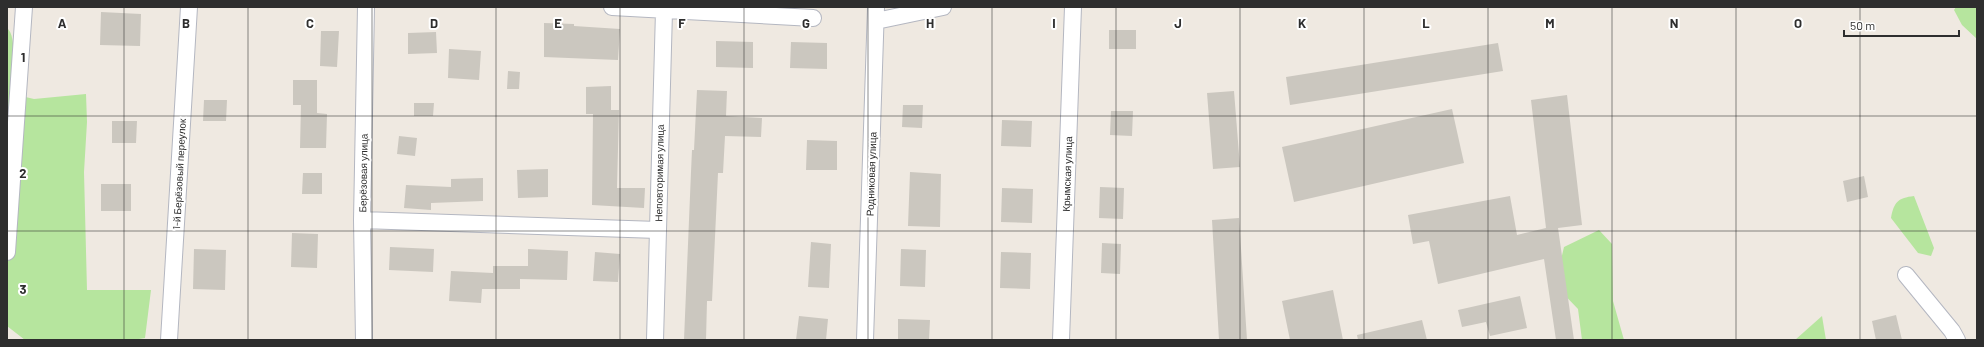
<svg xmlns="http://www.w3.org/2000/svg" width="1984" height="347" viewBox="0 0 1984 347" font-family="Barlow,sans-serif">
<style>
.green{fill:#b6e59e}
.building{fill:#cbc7bf}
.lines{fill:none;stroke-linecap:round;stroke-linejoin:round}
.street-casing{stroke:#b4b7c1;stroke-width:18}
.street{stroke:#fff;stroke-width:16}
.grid{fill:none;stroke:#2e2e2e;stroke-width:1;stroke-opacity:0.55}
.labels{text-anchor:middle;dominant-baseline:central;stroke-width:4;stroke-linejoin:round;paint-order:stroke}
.street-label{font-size:10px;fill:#2e2e2e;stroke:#fff}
.grid-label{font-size:13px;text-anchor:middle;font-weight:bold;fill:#2e2e2e;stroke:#fff;stroke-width:4;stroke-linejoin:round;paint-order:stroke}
</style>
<rect width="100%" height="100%" fill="#efe9e1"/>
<path class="green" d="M1956,7H1977V39L1962,25L1954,10Z
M7,28C18,36 12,80 17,95L34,99L86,94L87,122L84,172L87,290H151L145,338L133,340H25L7,326V159L9,109H7Z
M1914,196L1934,248L1931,256L1918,253L1891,218C1894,202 1898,198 1914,196Z
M1599,230L1612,244L1613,301L1624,340H1582L1578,309L1555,285L1564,247Z
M1822,316L1826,340H1795Z"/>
<path class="building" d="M101,12L141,14L140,46L100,45Z
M544,23L574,24V26L620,29L618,60L544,57Z
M1109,30H1136V49H1109Z
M321,31H339L337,67L320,66Z
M436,32L437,53L408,54V33Z
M716,41L753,42V68L716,67Z
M791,42L827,43V69L790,68Z
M1498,43L1503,71L1290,105L1286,77Z
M449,49L481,51L479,80L448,78Z
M508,71L520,72L519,89H507Z
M293,80H317V113L327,114L326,148H300L301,105H293Z
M611,86V110H619L617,188H645L644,208L592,205L593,114H586V87Z
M697,90L727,91L726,116L762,118L761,137L725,136L723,173H718L712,301H707L706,340H684L691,172L692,150H694Z
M1234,91L1240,167L1213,169L1207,93Z
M1567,95L1582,225L1558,228L1574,340H1556L1544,259L1438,284L1429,241L1413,244L1408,215L1510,196L1517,235L1546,228L1531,100Z
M204,100H227L226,121H203Z
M414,103H434L433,116H414Z
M903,105H923L922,128L902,127Z
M1452,109L1464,163L1294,202L1282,147Z
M1111,111H1133L1132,136L1110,135Z
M1002,120L1032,121L1031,147L1001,146Z
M112,121H137L136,143H112Z
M399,136L417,138L415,156L397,154Z
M807,140L837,141V170H806Z
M548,169V197L518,198L517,170Z
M910,172L941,174L940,227L908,226Z
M303,173H322V194H302Z
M1864,176L1868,197L1847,202L1843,181Z
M483,178V201L431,203V210L404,208L406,185L451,187V179Z
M101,184H131V211H101Z
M1100,187L1124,188L1123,219L1099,218Z
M1002,188L1033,189L1032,223L1001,222Z
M1239,218L1247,340H1219L1212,220Z
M292,233L318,234L317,268L291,267Z
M811,242L831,244L829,288L808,287Z
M1102,243L1121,244L1120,274L1101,273Z
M390,247L434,249L433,272L389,270Z
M194,249L226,250L225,290L193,289Z
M528,249L568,251L567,280L520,279V289H482L481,303L449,301L451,271L493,273V266H528Z
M901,249L926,250L925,287L900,286Z
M595,252L620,254L618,282L593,281Z
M1001,252L1031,253L1030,289L1000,288Z
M1333,290L1343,340H1290L1282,301Z
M1520,296L1527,328L1490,336L1486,322L1462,327L1458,310Z
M1896,315L1902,340H1876L1872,321Z
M799,316L828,319L826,340H796Z
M898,319L930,320L929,340H898Z
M1422,320L1427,340H1358L1357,335Z"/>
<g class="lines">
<defs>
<path id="street" d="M612,7L813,18
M876,21L943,7
M362,220L658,230
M7,252L24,7
M1906,275L1952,331L1957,340
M169,340L189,7
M364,340L362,220L366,7
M655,340L664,11L666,7
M865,340L876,7
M1061,340L1073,7"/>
</defs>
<use href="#street" class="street-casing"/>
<use href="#street" class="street"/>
</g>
<path class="grid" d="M124,7V340M248,7V340M372,7V340M496,7V340M620,7V340M744,7V340M868,7V340M992,7V340M1116,7V340M1240,7V340M1364,7V340M1488,7V340M1612,7V340M1736,7V340M1860,7V340M7,116H1977M7,231H1977"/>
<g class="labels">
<g class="street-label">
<text transform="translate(363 173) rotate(-89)">Берёзовая улица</text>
<text transform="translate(659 173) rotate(-89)">Неповторимая улица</text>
<text transform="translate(179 174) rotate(-87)">1-й Берёзовый переулок</text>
<text transform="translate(871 174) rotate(-88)">Родниковая улица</text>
<text transform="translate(1067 174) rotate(-88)">Крымская улица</text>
</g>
</g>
<g class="grid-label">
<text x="62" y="28">A</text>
<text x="186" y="28">B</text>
<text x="310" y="28">C</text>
<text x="434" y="28">D</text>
<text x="558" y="28">E</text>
<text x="682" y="28">F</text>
<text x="806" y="28">G</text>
<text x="930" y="28">H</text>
<text x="1054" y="28">I</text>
<text x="1178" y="28">J</text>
<text x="1302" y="28">K</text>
<text x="1426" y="28">L</text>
<text x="1550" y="28">M</text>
<text x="1674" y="28">N</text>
<text x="1798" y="28">O</text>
<text x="23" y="62">1</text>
<text x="23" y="178">2</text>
<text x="23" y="294">3</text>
</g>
<rect width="1984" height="347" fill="none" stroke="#2e2e2e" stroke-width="16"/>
<path d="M1844 30v6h115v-6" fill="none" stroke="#2e2e2e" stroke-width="2"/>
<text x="1850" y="30" font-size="12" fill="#2e2e2e" stroke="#ffffff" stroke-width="3" paint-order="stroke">50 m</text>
</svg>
